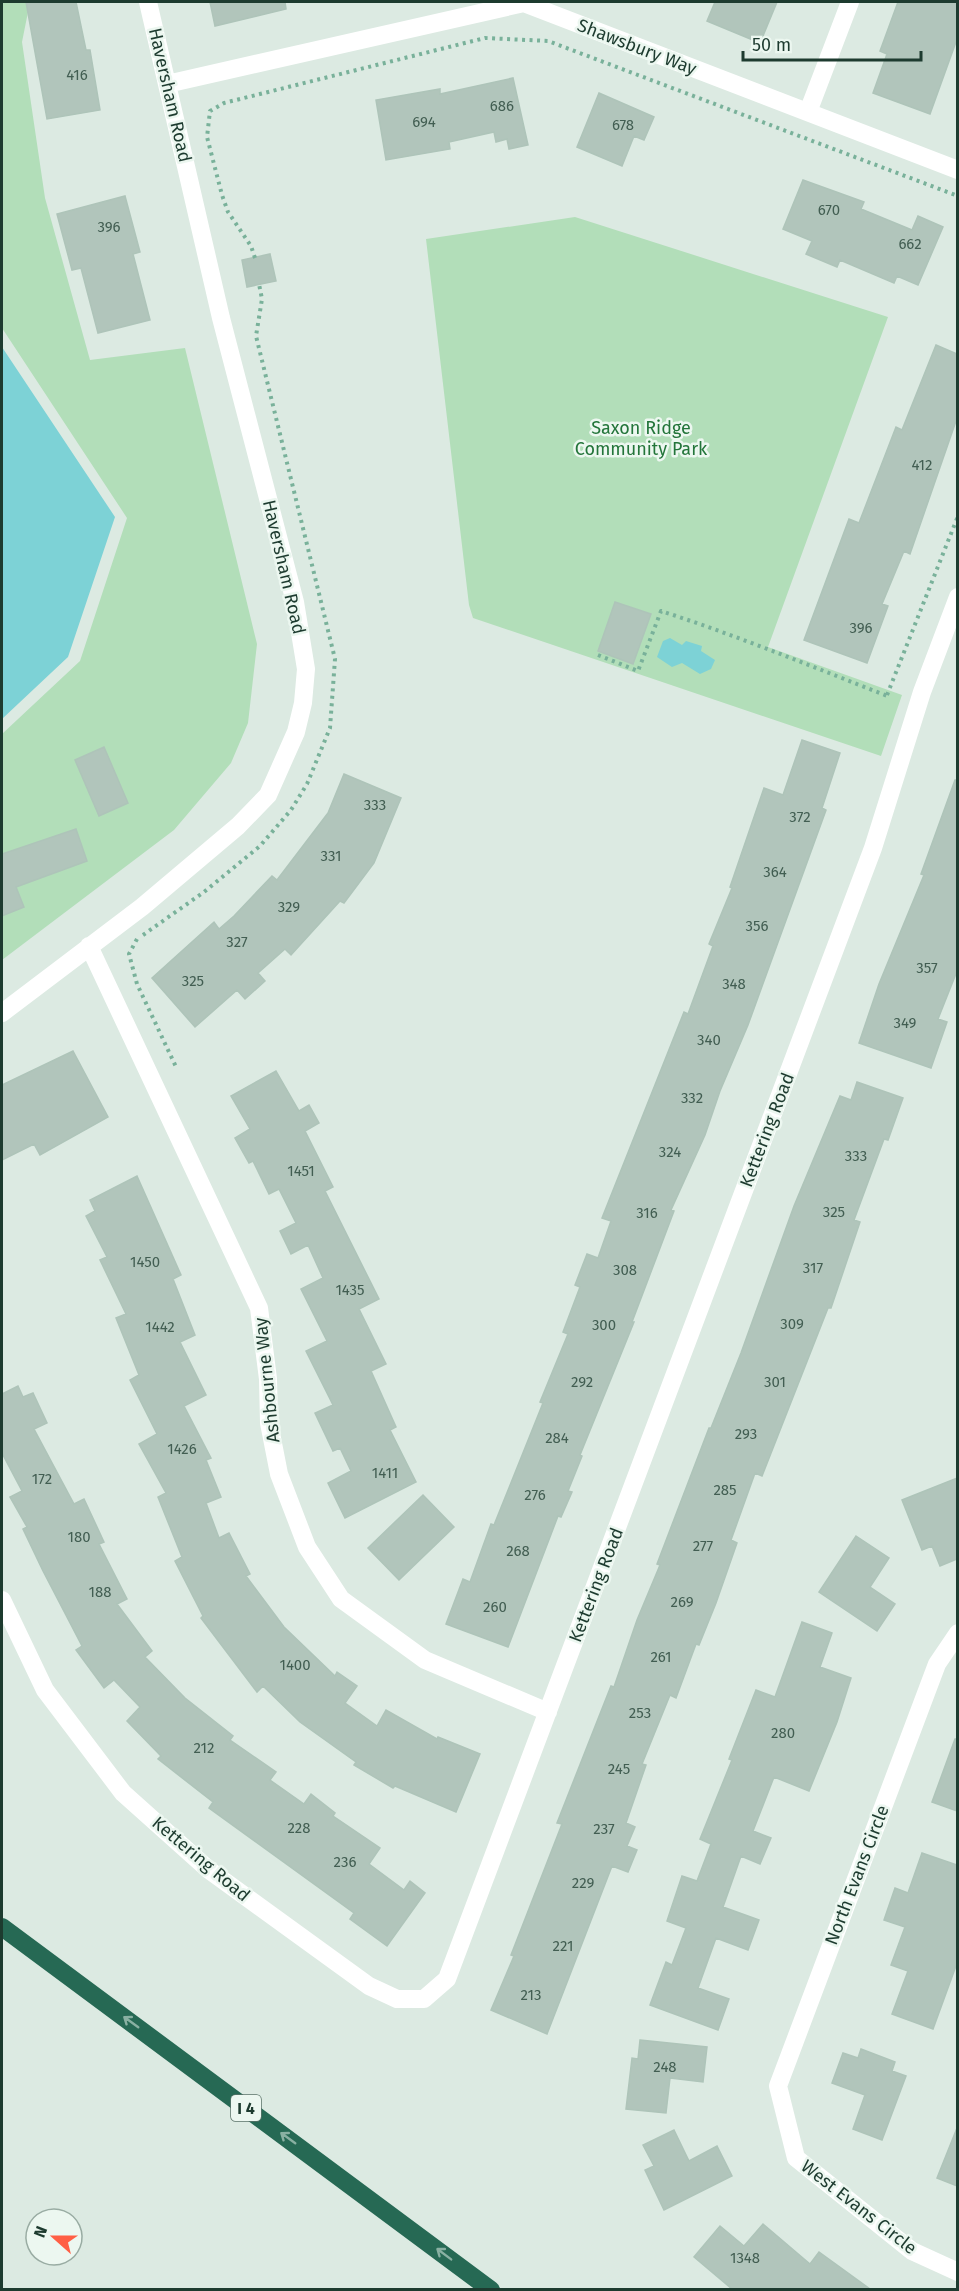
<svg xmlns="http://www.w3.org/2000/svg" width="959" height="2291" viewBox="0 0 959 2291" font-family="'Fira Sans',sans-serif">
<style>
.green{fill:#b2deb9}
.water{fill:#7dd2d6}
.building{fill:#b1c5bb;stroke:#aec4b9;stroke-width:1.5}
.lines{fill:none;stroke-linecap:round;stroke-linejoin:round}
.path{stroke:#79b19a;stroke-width:4;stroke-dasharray:3 4.5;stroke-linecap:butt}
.street{stroke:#fff;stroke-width:18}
.highway{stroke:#266954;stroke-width:18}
.oneway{stroke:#89b0a2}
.labels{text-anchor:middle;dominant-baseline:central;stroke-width:5;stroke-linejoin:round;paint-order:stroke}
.number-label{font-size:15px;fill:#425e52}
.shield{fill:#ecf7f0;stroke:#5b7369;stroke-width:1.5}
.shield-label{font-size:16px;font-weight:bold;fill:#1d3b2f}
.street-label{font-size:18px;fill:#1d3b2f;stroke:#ecf7f0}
.park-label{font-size:18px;fill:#23753a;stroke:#ecf7f0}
</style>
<rect width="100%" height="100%" fill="#dceae2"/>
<path class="green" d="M2,2H30L22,42L45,198L90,360L185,348L257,644L248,723L231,763L174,830L2,960V734L80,661L127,518L2,328Z
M575,217L888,317L768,647L902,695L881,756L473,618L469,605L426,239Z"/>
<path class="water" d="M2,347L115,517L68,657L2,719Z
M670,638L682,645L686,641L702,646L701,651L715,660L711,669L700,674L682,663L672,667L657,657L663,641Z"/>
<path class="building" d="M26,2H76L86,50H90L100,110L47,119Z
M210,2H285L286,9L215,26Z
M715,2H777L760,43L707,21Z
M898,2H957V39L930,114L873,93L887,54L880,51Z
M513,78L528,145L509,149L507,139L496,142L494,132L449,142L450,149L386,160L376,100L440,89V94Z
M599,93L654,117L644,140L634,136L622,166L577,147Z
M803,180L864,202L861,209L912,230L918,216L943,227L918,285L897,276L894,283L840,260L837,267L806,254L812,241L783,229Z
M125,196L140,252L133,254L150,320L98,333L81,268L72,270L57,214Z
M270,254L276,281L247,287L242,260Z
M936,345L957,354V418L910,554L904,551L882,604L888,606L867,663L804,640L849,519L859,523L896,427L902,430Z
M615,602L651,614L633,664L598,651Z
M802,740L840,753L822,808L826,810L748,1025L720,1091L705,1135L671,1210L674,1211L632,1322H634L580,1455L582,1456L568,1491L572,1492L561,1517L558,1516L508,1647L446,1624L463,1579L470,1582L491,1524L494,1525L543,1403L540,1402L568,1334L563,1332L580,1287L575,1285L587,1254L598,1258L611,1221L602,1218L684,1012L688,1014L713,946L709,944L732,888L730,887L764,788L783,795Z
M104,747L128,803L99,816L75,760Z
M344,774L401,798L374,863L344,903L340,901L291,955L285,949L258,973L265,981L245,999L237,990L195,1027L152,978L214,922L219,929L234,916L272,876L277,880L328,813Z
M955,780H957V971L938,1019L947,1022L931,1068L859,1043L879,984L924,875L921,874Z
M76,829L87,861L16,887L24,907L2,916V854Z
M73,1051L108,1117L40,1155L34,1144L2,1160V1085Z
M276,1071L299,1111L309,1105L319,1123L305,1131L333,1187L325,1191L379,1299L359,1309L386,1364L371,1371L396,1427L390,1430L416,1482L345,1518L328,1483L351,1471L340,1448L333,1451L315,1413L333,1405L306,1351L327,1341L301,1289L323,1278L308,1245L291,1254L280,1231L296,1223L279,1189L269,1194L253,1161L249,1163L235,1138L250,1129L231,1096Z
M857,1082L903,1098L888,1140L884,1139L854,1220L860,1222L831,1308H828L762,1476L755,1473L731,1540L737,1543L716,1603L699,1645L696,1644L676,1698L670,1695L642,1764L646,1765L626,1823L635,1827L627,1846L637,1850L628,1872L612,1866L547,2034L491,2010L514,1956L511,1955L562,1824L557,1823L611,1686L614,1687L637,1620L660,1565L657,1564L709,1428H711L741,1353L794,1206L840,1096L851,1100Z
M137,1176L181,1275L173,1279L195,1335L180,1342L206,1395L184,1406L211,1458L206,1460L221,1497L206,1503L219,1538L229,1533L250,1574L246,1576L284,1627L335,1676L337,1672L357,1686L345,1703L377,1726L386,1710L437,1739L438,1737L480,1754L456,1812L395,1786L393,1788L354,1765L356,1762L300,1722L263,1686L257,1692L201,1618L203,1616L175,1561L182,1557L158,1497L166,1493L139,1444L157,1434L130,1380L139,1375L116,1318L126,1314L100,1260L107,1257L86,1216L95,1211L90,1200Z
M18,1386L23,1397L33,1393L47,1423L34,1429L74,1504L84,1499L104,1542L99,1544L127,1599L117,1604L152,1651L145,1657L185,1698L233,1736L230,1740L276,1772L270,1780L304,1804L311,1794L335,1813L333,1816L380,1848L369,1864L404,1890L410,1881L425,1893L387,1946L350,1919L354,1913L209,1808L213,1802L158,1759L161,1756L127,1721L140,1707L114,1680L104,1688L76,1650L82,1646L43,1571L23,1529L27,1527L10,1497L22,1491L2,1453V1394Z
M957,1478V1559L940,1566L932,1546L922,1550L902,1500Z
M423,1495L454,1527L399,1580L368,1548Z
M856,1536L889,1558L870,1587L895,1604L877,1631L819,1592Z
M802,1622L832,1633L820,1667L851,1678L837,1722L809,1791L774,1777L753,1831L771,1838L760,1864L741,1856L723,1907L759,1920L748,1950L716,1938L698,1988L729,1999L718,2030L650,2005L666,1962L672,1965L686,1928L667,1921L682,1876L697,1881L711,1844L700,1839L732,1760L729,1759L756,1690L775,1697Z
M955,1739H957V1811L932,1802Z
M922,1853L957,1865V1963L933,2029L892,2014L908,1971L891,1965L905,1927L884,1920L895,1888L908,1893Z
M640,2040L707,2047L703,2082L670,2078L666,2113L626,2109L632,2058L638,2059Z
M861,2049L895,2062L892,2071L906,2076L882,2140L853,2129L865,2095L832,2083L843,2053L858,2058Z
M957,2128V2186L937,2178Z
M674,2130L689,2161L717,2146L732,2176L664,2210L645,2170L654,2166L643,2145Z
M763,2224L810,2264L819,2252L870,2289H732L694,2257L720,2226L744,2246Z"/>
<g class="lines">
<path class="path" d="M255,258L251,246L228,212L222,195L207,137L210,111L224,103L485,38L548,41L958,196
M598,655L638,671L661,611C738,636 813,667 890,697
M887,695L958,516
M143,935L204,892L260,846L291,810L307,784L330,728L335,659L256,336L262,299L259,284
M137,939L129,954L137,984L177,1069"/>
<path class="street" d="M167,84L524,3L958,170
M808,112L850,2
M89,946L259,1308L268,1379L269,1423L279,1474L307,1547L341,1599L425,1660L548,1712
M2,1013L142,907L238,826L268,795L296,732L303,703L306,669L295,602L221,318L148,2
M2,1600L45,1690L123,1793L209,1870L369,1986L397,1999H424L447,1979L873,848L922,692L958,597
M958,1633L937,1664L778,2086L796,2158L912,2251L958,2272"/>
<path class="highway" d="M2,1927L491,2290"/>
</g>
<defs><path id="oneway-shaft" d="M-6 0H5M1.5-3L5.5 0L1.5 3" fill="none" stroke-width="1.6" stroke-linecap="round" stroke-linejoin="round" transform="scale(1.5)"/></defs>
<g class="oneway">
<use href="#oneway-shaft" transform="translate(131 2022) rotate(-144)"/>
<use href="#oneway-shaft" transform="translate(288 2138) rotate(-144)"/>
<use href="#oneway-shaft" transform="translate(444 2254) rotate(-143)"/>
</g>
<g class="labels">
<g class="number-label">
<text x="77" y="75">416</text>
<text x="502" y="106">686</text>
<text x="424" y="122">694</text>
<text x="623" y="125">678</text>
<text x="829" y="210">670</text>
<text x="109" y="227">396</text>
<text x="910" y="244">662</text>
<text x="922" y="465">412</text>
<text x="861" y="628">396</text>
<text x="375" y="805">333</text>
<text x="800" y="817">372</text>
<text x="331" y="856">331</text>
<text x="775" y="872">364</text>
<text x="289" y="907">329</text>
<text x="757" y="926">356</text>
<text x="237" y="942">327</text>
<text x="927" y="968">357</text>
<text x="193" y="981">325</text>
<text x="734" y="984">348</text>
<text x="905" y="1023">349</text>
<text x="709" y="1040">340</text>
<text x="692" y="1098">332</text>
<text x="670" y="1152">324</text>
<text x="856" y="1156">333</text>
<text x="301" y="1171">1451</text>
<text x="834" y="1212">325</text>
<text x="647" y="1213">316</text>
<text x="145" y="1262">1450</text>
<text x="813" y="1268">317</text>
<text x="625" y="1270">308</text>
<text x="350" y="1290">1435</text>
<text x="792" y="1324">309</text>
<text x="604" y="1325">300</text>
<text x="160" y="1327">1442</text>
<text x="582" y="1382">292</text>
<text x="775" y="1382">301</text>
<text x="746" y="1434">293</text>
<text x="557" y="1438">284</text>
<text x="182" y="1449">1426</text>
<text x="385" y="1473">1411</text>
<text x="42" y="1479">172</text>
<text x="725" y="1490">285</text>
<text x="535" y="1495">276</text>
<text x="79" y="1537">180</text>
<text x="703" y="1546">277</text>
<text x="518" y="1551">268</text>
<text x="100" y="1592">188</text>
<text x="682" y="1602">269</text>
<text x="495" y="1607">260</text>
<text x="661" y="1657">261</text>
<text x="295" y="1665">1400</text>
<text x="640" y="1713">253</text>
<text x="783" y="1733">280</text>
<text x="204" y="1748">212</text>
<text x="619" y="1769">245</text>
<text x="299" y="1828">228</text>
<text x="604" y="1829">237</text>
<text x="345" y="1862">236</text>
<text x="583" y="1883">229</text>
<text x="563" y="1946">221</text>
<text x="531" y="1995">213</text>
<text x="665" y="2067">248</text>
<text x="745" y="2258">1348</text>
</g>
<rect class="shield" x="231" y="2095" width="30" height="26" rx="4.5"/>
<g class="shield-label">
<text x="246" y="2108">I 4</text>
</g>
<g class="street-label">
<text transform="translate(637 47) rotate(21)">Shawsbury Way</text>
<text transform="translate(170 95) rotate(77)">Haversham Road</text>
<text transform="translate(284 567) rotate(77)">Haversham Road</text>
<text transform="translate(767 1130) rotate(-69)">Kettering Road</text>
<text transform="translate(267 1380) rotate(-96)">Ashbourne Way</text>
<text transform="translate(596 1585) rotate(-69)">Kettering Road</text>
<text transform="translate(201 1859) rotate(40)">Kettering Road</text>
<text transform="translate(857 1875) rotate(-69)">North Evans Circle</text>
<text transform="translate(859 2207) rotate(38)">West Evans Circle</text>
</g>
<g class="park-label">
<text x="641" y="428">Saxon Ridge<tspan x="641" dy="21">Community Park</tspan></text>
</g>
</g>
<rect width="959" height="2291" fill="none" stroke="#1d3b2f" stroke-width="6"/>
<g transform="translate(54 2237) rotate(291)"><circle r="28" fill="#ecf7f0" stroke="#99aca3" stroke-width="1.5"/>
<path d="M0-4.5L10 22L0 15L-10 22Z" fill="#ff5f45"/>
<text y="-9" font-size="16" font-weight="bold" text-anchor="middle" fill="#1d3b2f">N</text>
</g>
<path d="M743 51v9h178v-9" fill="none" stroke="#1d3b2f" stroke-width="3"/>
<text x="752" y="51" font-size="18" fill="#1d3b2f" stroke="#ecf7f0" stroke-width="4.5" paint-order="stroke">50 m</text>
</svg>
